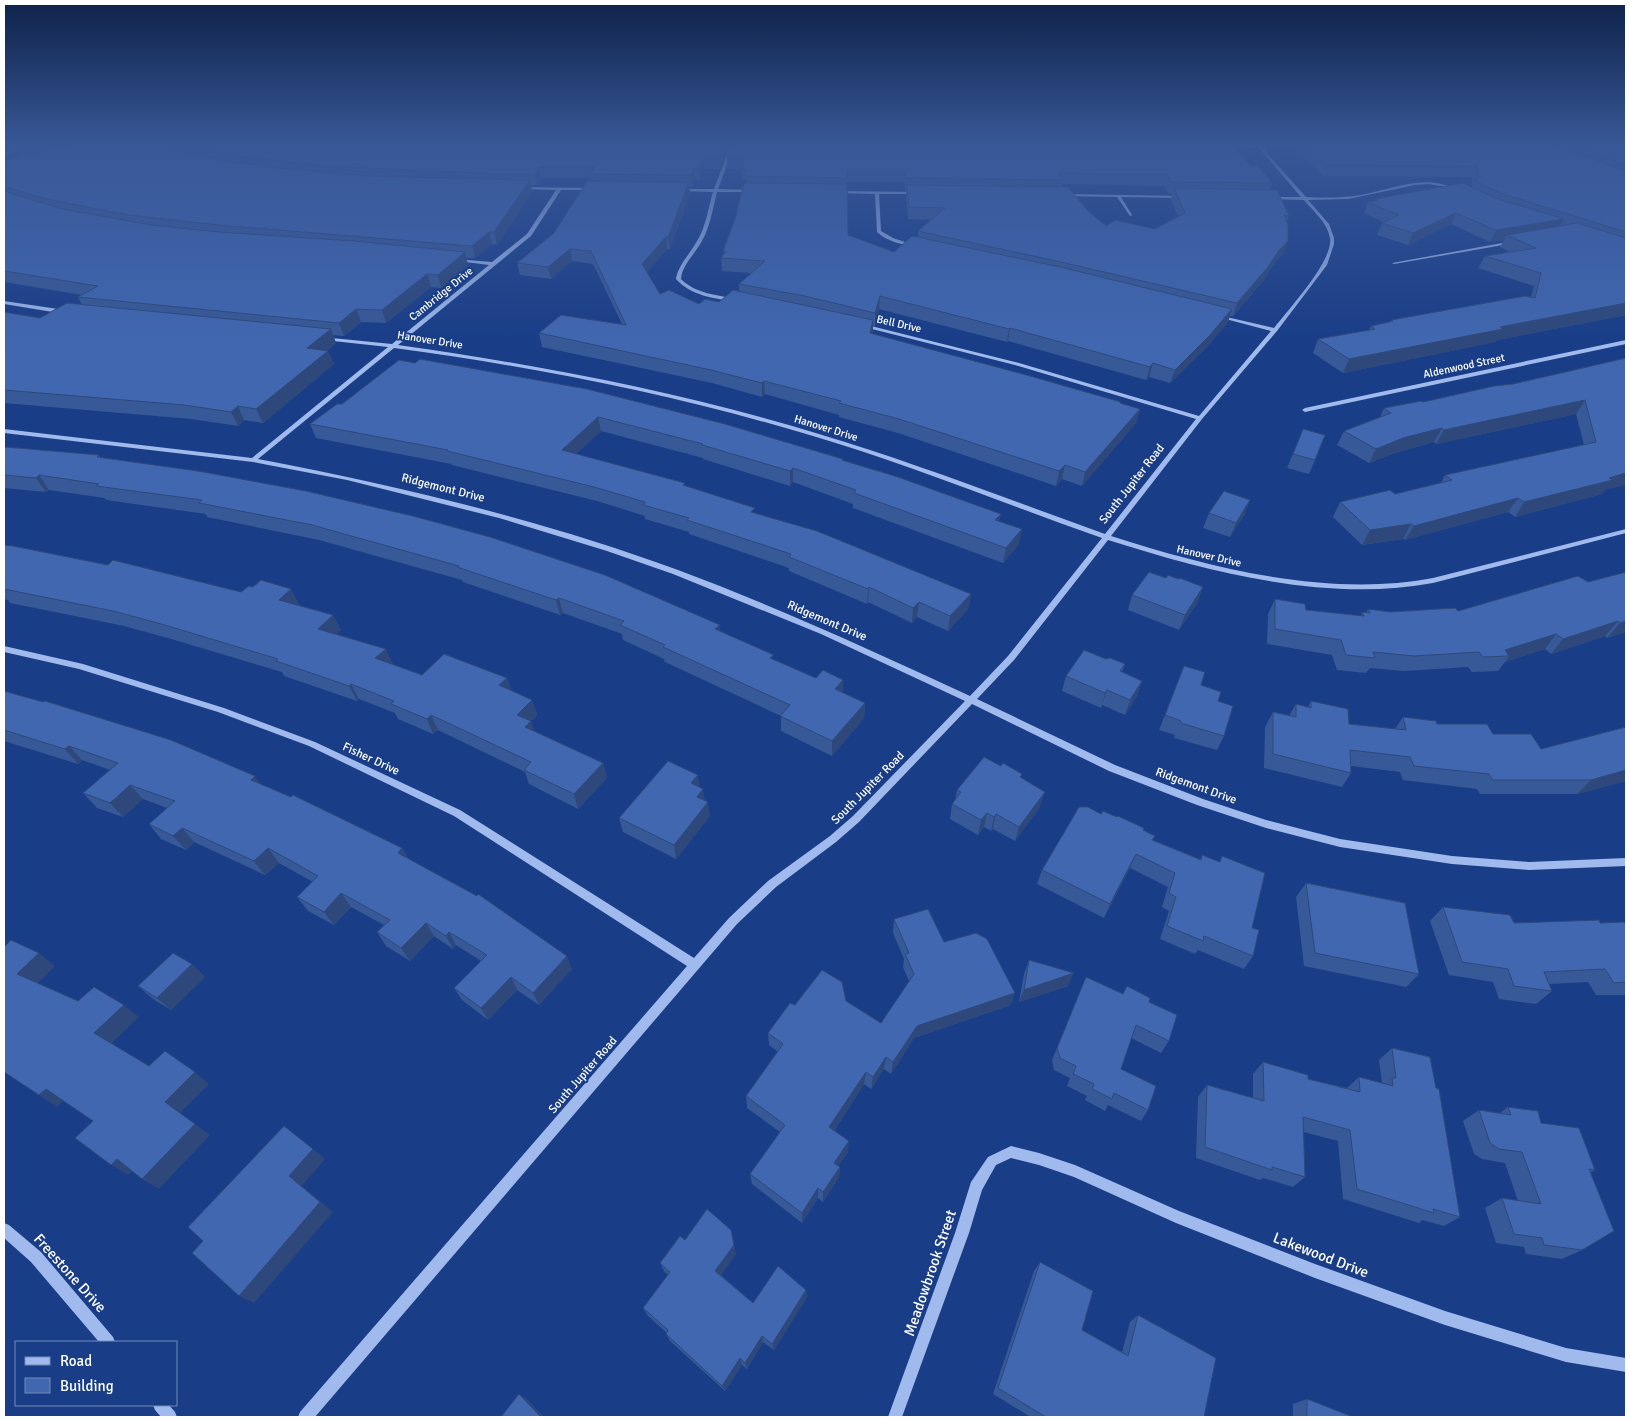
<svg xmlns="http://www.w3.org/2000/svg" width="1630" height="1421" viewBox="0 0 1630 1421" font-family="Signika,sans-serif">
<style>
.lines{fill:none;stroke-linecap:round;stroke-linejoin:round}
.minor{fill:#a0baed;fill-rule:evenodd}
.wall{fill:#385997;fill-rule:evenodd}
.shaded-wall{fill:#2e487b}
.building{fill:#4167b0;stroke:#2e487b}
.labels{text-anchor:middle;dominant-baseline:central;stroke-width:4;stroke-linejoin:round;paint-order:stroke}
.far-street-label{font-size:11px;fill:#fff;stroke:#193d87}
.street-label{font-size:12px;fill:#fff;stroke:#193d87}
.near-street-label{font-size:15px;fill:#fff;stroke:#193d87}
</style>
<rect width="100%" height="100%" fill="#193d87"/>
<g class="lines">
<path class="minor" d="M731,144H735L718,189L753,190L755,191L753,192H717C713,208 710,227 702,241C695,254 682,265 681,279C696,294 717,295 737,299V301L735,302C714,298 691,296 676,279C678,265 690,254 697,241C706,227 708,208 713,192L679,191L677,190L679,189H714Z
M1222,144L1256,145L1255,144H1259L1306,197C1324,198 1343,198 1361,195C1394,189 1426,172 1459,191L1457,192L1441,186L1428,184L1415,185L1348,199L1308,200L1329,224L1334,238V244L1327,265L1277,331L1202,419L1111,536C1211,568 1328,598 1433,578L1626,529V533L1433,583C1327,603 1209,572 1108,540L1014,660L977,699L1115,765L1203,799L1266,820L1340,839L1452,856L1529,862L1626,858V866L1529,870L1452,864L1340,847L1266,828L1197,805L1109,771L972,704L859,822L836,842L776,887L737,924L315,1417H298L300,1412L687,966L454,816L309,746L218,712L79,669L4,652V646L83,664L224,708L315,742L460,810L694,958L729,918L768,881L830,836L853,816L965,701L821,634L673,574L607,551L499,518L347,480L253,462L4,433V429L252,458L388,347L324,340L321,338L322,337L392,344L489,265L457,261L455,260V259L492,262L527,234L556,190L521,189L520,187L593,188L594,190H561L531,236L398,345C540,365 682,392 819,434C916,463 1010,500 1105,534L1196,419L1015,365L860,326L863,324L1019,363L1199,416L1271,331L1218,317V315L1274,328C1288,310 1334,260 1330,238C1327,222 1313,211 1304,200L1269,199L1271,197H1301L1258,147L1223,146ZM394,348C536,367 676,395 813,436C911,465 1005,504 1102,538L1008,656L970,696C873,651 777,607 678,570C542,520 400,486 258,459Z
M836,191L919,192L918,194H879L881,231L893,238L917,246L915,247C901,244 888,242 877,232L875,194L835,193Z
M1064,194L1183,196L1185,197L1183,198L1121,197L1132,215L1130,216L1117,197L1062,196Z
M1513,241H1515V243L1394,264L1392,263Z
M4,301L65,310L68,312L65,314L4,304Z
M1626,340V344L1305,412L1302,410L1305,408Z
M1011,1146L1039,1153L1075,1165L1179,1211L1315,1264L1445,1311L1566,1348L1626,1358V1372L1566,1362L1445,1325L1315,1278L1176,1223L1074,1177L1039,1165L1011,1158L996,1165L982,1190L969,1233L902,1417H888L955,1233L971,1182L988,1157Z
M4,1223L9,1225L41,1252L113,1337L115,1342H99L31,1262L4,1238Z
M153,1405H169L175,1412L177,1417H161L155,1410Z"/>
</g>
<path class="wall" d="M4,144H729L719,169H704L700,180L695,179L692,187H689L690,194L670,249H667L647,272L660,294L699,304L719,302L739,291V284L751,273L722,271L721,258L724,255L723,251L735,219L746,183L745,180H742L741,169H727V158L1251,166L1272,183L1270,190L1289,216L1287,221L1284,253L1275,262L1264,280L1233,316H1230L1228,322L1206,348L1170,383L1149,377L1146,380L1008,341L1007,342L879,309L875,326H873L872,334L1121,402V404L1140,409L1136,423L1082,486L1062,479L1056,486L898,433L839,417V415L765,394L762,397L712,383L542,347L539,333L622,324L593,264L572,261L551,279L520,275L517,263L554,233L591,181V178H541L537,185H531L532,192L497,245L492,244L475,258H466L468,265L441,288L431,287L386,323L361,322L344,336L333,335L336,343L327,351L334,364L263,423L244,420L238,426L191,419L4,403V312L40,318L82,305L78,297L82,295L4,282ZM847,182H904L905,190H906V196L908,219L932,220L918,231V237L894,252L848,235ZM1062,184L1164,186L1168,193H1172L1171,200L1178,216L1155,229L1106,226L1087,210L1062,187Z
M1290,144H1626V315L1497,340L1495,342L1343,373L1313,353L1318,339L1369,330L1371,326L1390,322L1391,320L1531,297L1534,286L1478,268L1485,256L1510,252L1500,247L1504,240L1490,242L1451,224L1408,245L1377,235L1382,223L1383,222L1364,213L1368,202L1374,201L1375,199L1472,187V177L1323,176Z
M1626,358L1605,490L1602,494L1515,517L1508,512L1405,540L1403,539L1362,545L1333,517L1340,502L1395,494L1441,483L1445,475L1584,445L1576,414L1436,444L1434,442L1395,453L1369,463L1337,445L1344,431L1380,417L1384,408L1423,402L1513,384Z
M399,360L843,459V461L1000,521L1019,544L1003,563L853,508V504L793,482L790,486L703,459V458L601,431L576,454L685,486L755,513L971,594L968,609L948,631L917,617L912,623L868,602L867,604L789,571V568L689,534V532L645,519V516L597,501L452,465L451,464L316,438L310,424L342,404Z
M1303,429L1315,460L1309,474L1287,468Z
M4,448L99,455L100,457L721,632L774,660L816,678L843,680V693L865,703L864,718L832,756L781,731V716L665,662L664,659L623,640L622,634L563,613L560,615L463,582L462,580L319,540L207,517L206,514L106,500L104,498L49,490L46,492L4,488Z
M1209,513L1245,514L1230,537L1203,528Z
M4,545L299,604L298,605L333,615L341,630L336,634L386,649L392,664L422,675L507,678L511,690L532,700L537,715L531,721L534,731L603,763L607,778L578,809L529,784L525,772L438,730L433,734L398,719L395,713L359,699L357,701L284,676L282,672L168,638L124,626L10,603L8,600L4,599Z
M1626,572V632L1607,638L1605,636L1551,654L1545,649L1505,662L1498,671L1472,672L1468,667L1404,671L1370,668L1366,673L1337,670L1332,655L1267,644L1268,614L1275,599L1306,610L1361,616L1362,612L1366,613L1368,609L1390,612L1458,611L1588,582Z
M1132,595L1198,602L1179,630L1128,610Z
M1106,659L1125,664L1122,672L1142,681L1137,696L1125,715L1102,705L1101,708L1062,691L1066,676Z
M1184,666L1201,685L1224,736L1217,750L1174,738L1175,735L1159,730Z
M4,691L260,784L402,848L408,858L572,969L539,1005L517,990L488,1020L462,1000L454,988L481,961L456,945L453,949L434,936L410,961L386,946L377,932L384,925L351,907L334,925L308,911L297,897L313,882L279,863L265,875L194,842L186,850L161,839L149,824L167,808L143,799L123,817L97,808L83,793L110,770L82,760L78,764L4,741Z
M1311,701L1349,724L1395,729L1403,717L1437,724L1493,734L1541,749L1626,727V781L1577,794H1480L1477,789L1403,780L1400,772L1351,766V773L1342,787L1264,768L1265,727L1273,712L1289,716L1296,704L1308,707Z
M1021,777L1040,807L1015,841L993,829L991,831L984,827L978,835L950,819L952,804L955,800L957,790Z
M700,787L710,816L676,859L623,832L619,818Z
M1101,814L1143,830L1153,840L1200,859L1202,855L1219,862L1222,856L1252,928L1253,956L1244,969L1198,950L1195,954L1160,939L1169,911L1162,907L1168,887L1130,868L1104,918L1037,884L1042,870Z
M1306,883L1419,974L1406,987L1304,966L1296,897Z
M1443,907L1514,923H1626V995H1596L1588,982L1549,984L1552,991L1536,1004L1499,999L1493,982L1449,975L1430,921Z
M894,919L944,942L1011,1005L914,1038L891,1074L884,1069L871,1089L864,1084L834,1131L848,1152L838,1166L840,1167L839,1177L823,1202L818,1198L802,1223L752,1184L750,1174L780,1132L747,1108L746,1096L778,1052L769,1045L768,1033L795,1005L846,1001L881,1023L909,981L903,967L904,959L893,933Z
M1029,960L1068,986L1019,1002L1024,974Z
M192,964L205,977L171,1010L153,999L138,986Z
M1086,977L1123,994L1127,986L1149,1002L1169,1041L1161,1053L1131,1038L1121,1069L1148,1110L1141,1121L1108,1105L1105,1111L1085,1100L1087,1096L1067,1086L1070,1078L1054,1070L1052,1060Z
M1392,1048L1460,1217L1444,1226L1422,1220L1419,1223L1343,1199L1338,1141L1303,1132L1305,1177L1293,1187L1263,1178L1260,1180L1196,1158L1198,1097L1207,1085L1253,1098V1074L1263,1062L1308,1079L1347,1088L1359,1077L1382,1083L1379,1060Z
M1508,1107L1541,1123L1595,1170L1591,1172L1582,1250L1562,1259L1526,1254L1524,1247L1496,1243L1485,1208L1502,1198L1518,1201L1505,1163L1482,1159L1474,1154L1463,1121L1479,1110L1500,1113Z
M685,1240L736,1254L721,1275L753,1303L806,1290L807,1297L774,1350L763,1342L747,1369L742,1365L725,1391L670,1341L666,1334L667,1333L648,1316L643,1308L668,1275L664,1271L660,1263Z
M1040,1262L1082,1330L1122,1352L1130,1322L1138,1315L1204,1417H1031L993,1394L1034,1271Z
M1307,1399L1353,1417H1293V1404Z"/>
<path class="shaded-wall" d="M50,144H96L4,168V155Z
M724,144H729L719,169V158Z
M703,158L704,169L700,180L699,168Z
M539,167L541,178L537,185L534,174Z
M694,168L695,179L692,187L691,175Z
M530,180L532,192L497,245L494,232Z
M689,182L690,194L670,249L668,237Z
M1456,213L1451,224L1408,245L1413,233Z
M1564,219L1557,231L1507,235L1504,240L1490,242L1496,230Z
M489,232L492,244L475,258L472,246Z
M666,237L667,249L643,276L642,264Z
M1288,241L1284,253L1275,262L1264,280L1233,316L1237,303L1280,249Z
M570,249L572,261L551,279L548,267Z
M465,252L468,265L441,288L438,275Z
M427,274L431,287L386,323L382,310Z
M880,296L879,309L875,326V313Z
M1626,303V315L1497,340L1495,342L1343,373L1349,359L1500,327Z
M356,309L361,322L344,336L339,323Z
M1232,309L1228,322L1206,348L1170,383L1175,370Z
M873,320V333L869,346L870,333Z
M1010,328L1008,341L1007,342L1009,329Z
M331,329L336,343L313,362L307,348Z
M328,351L334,364L263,423L256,409Z
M1153,363L1149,377L1146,380L1150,367Z
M764,381L765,394L762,397V383Z
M1585,400L1576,414L1436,444L1444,430Z
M238,406L244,420L238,426L231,412Z
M1140,409L1136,423L1082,486L1085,472Z
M598,417L601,431L565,464L562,450Z
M1442,428L1434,442L1395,453L1369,463L1376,449L1403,438Z
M1065,465L1062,479L1056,486L1059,471Z
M793,468V482L790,486V471Z
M1626,473V485L1605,490L1602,494L1515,517L1524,502Z
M39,475L49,490L46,492L36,478Z
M1518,498L1508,512L1405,540L1414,526Z
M1250,500L1245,514L1230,537L1236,523Z
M1001,514L998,529L995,520Z
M1411,524L1403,539L1362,545L1370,530Z
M1022,529L1019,544L1003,563L1006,548Z
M869,587L868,602L867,604L868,589Z
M1203,587L1198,602L1179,630L1185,615Z
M291,589L299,604L287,615L279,600Z
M971,594L968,609L948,631L950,616Z
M559,598L563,613L560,615L556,600Z
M919,602L917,617L912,623L913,608Z
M333,615L341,630L326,644L318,629Z
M1618,621L1605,636L1551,654L1563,639Z
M1626,621V632L1607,638L1620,623Z
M720,625L721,639L715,629Z
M1556,634L1545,649L1505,662L1509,656L1505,650Z
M386,649L393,664L382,673L375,658Z
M507,678L512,693L499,685Z
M843,680V694L835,689Z
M1142,681L1137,696L1125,715L1130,700Z
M351,684L359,699L357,701L349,686Z
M1107,690L1101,708L1105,693Z
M532,700L537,715L522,729L517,715Z
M865,703L864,718L832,756V741Z
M431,715L438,730L433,734L427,719Z
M531,721L536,736L525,727Z
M69,746L82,760L78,764L65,749Z
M603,763L607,778L578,809L574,794Z
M1626,770V781L1577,794L1591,780Z
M698,775L700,789L691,783Z
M255,776L265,790L251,780Z
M130,785L143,799L123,817L110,803Z
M703,789L705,803L697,797Z
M1045,792L1040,807L1015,841L1019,827Z
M708,802L710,816L676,859L674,845Z
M987,813L984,827L978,835L981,820Z
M996,814L993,829L991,831L994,817Z
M182,828L194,842L186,850L173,836Z
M268,848L279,863L265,875L254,861Z
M402,848L410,863L398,853Z
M1136,854L1130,868L1104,918L1110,904Z
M341,893L351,907L334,925L324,912Z
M426,923L434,936L410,961L401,948Z
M449,932L456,945L453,949L446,936Z
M39,953L55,966L34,987L17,974Z
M567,956L572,969L539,1005L533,993Z
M192,964L205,977L171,1010L157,998Z
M1074,973L1068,986L1019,1002L1024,990Z
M511,977L517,990L488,1020L481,1008Z
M1015,993L1011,1005L914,1038L891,1074L893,1062L917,1026Z
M124,1005L139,1017L110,1045L94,1033Z
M886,1057L884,1069L871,1089L873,1077Z
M195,1072L209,1084L180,1113L165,1102Z
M866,1072L864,1084L829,1138V1127Z
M46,1089L64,1100L57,1107L39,1095Z
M195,1124L210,1135L159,1189L142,1179Z
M849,1141L848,1152L834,1173V1163Z
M313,1149L325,1159L302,1186L333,1212L254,1303L239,1296L289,1176Z
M117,1159L134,1169L128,1175L111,1165Z
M840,1167L839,1177L823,1202V1192Z
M818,1188V1198L802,1223V1213Z
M731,1230L736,1254L718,1279L715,1271Z
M806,1290L807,1297L774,1350L772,1344Z
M762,1336L763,1342L747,1369L745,1363Z
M740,1358L742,1365L725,1391L722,1386Z
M519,1394L527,1399L544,1417H541Z"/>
<path class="building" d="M4,144H50L4,155Z
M71,144H146L233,162L278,168L370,176L530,180L494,232H489L472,246L219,225L128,215L42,198L4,186V161Z
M175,144H724L719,158H703L699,168H694L691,175L590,174L594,167H539L534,174H499L322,166L229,155Z
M732,144H1231L1251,166H1258L1272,183L1171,182L1167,174H1130L1057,173L1063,180L906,178L905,171H848L847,178L745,176L747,169H741L744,158H727Z
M1304,144H1555L1578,154L1626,171V232L1500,193L1475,181L1478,180L1477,166L1327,165Z
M1571,144H1626V165Z
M587,181L689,182L668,237H666L642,264L660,294L669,290L699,304L705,299L719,302L733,290L873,320L870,333L1023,374L1121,402L1120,403L1140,409L1085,472L1065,465L1059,471L899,419L839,403L841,401L764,381L762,383L711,370L539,333L561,315L626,325L591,251L570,249L548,267L517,263L554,233Z
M744,183L847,184L848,235L894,252L912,236L1060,267L1232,309L1210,335L1175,370L1153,363L1150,367L1010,328L1009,329L880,296L875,313L805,296L739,284L765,261L721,258L726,251H723L735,219Z
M1463,183L1495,198L1564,219L1496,230L1456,213L1413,233L1382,223L1399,215L1368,202L1378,200L1375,199Z
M907,185L1068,187L1087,210L1106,226L1115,220L1155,229L1185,213L1174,188L1277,190L1289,216L1284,215L1288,224V241L1280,249L1268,267L1237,303L1061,262L918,231L945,208L909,207Z
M4,191L62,209L151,225L218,232L354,241L465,252L438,275L427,274L382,310L356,309L339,323L78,297L98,286L4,271Z
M1577,223L1626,238V303L1500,327L1503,329L1349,359L1318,339L1375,329L1371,326L1393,321L1391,320L1525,296L1535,298L1541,273L1485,256L1536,248L1507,235Z
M67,303L331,329L307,348L328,351L256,409L238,406L231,412L184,405L4,390V312L40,318Z
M1626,358V394H1625L1626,395V473L1609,478L1613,480L1524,502L1518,498L1414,526L1411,524L1370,530L1340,502L1390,490L1395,494L1452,480L1445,475L1596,442L1585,400L1444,430L1442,428L1403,438L1376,449L1344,431L1391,413L1384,408L1421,401L1423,402L1494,386L1513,384Z
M420,359L587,389L725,424L843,459L842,460L898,477L1001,514L995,520L1022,529L1006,548L854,493L856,490L793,468L790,471L702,445L703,444L598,417L562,450L685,483L683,485L755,508L751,512L817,531L971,594L950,616L919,602L913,608L869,587L868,589L789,557L791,554L687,520L689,518L643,505L645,502L594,487L447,451L448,450L310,424L337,404H342L399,360L415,363Z
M1303,429L1325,435L1315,460L1293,454Z
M6,447L99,455L97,457L198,471L306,491L413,516L490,537L605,575L720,625L715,629L774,655L770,658L816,678L823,670L843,680L835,689L865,703L832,741L780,716L790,705L663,647L665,645L620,625L624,621L559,598L556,600L457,567L459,566L312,525L199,503L202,500L96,486L99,484L39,475L36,478L4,475V448Z
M1224,491L1250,500L1236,523L1209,513Z
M4,545L13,546L108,565L113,560L241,592L249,586L253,587L261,580L291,589L279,600L333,615L318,629L386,649L375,658L422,675L444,654L507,678L499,685L532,700L517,715L531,721L525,727L603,763L574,794L524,770L531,762L431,715L427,719L391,704L394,701L351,684L349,686L276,661L278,659L158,623L113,611L4,589Z
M1149,572L1166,578L1168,575L1178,579L1180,578L1203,587L1185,615L1132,595Z
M1626,572V621L1620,623L1618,621L1563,639L1556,634L1505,650L1509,656L1483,657L1479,652L1414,656L1373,652L1375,658L1346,655L1341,640L1275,629V599L1305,604L1306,610L1364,616L1362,612L1370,613L1368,609L1390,612L1455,608L1458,611L1578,576L1588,582Z
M1084,650L1106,659L1110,658L1125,664L1120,671L1142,681L1130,700L1107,690L1105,693L1066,676Z
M1184,666L1205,672L1201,685L1221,692L1218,701L1233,706L1224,736L1181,723V721L1165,715Z
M4,691L43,702L45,701L171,740L255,776L251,780L291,797L293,795L402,848L398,853L477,896L478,894L567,956L533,993L511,977L481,1008L454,988L487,955L449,932L446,936L426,923L401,948L377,932L390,920L341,893L324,912L297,897L318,876L268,848L254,861L182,828L173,836L149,824L175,801L130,785L110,803L83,793L118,763L69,746L65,749L4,730Z
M1311,701L1348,709L1349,724L1406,730L1403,717L1436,721L1437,724H1487L1493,734H1531L1541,749L1626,727V770L1591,780H1493L1489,774L1414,766L1410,757L1350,750L1351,773L1273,754V712L1296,717V704L1311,708Z
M984,757L1001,766L1003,763L1022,774L1020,777L1045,792L1019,827L996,814L994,817L987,813L981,820L952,804L961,792L957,790Z
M668,761L698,775L691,783L703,789L697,797L708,802L674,845L619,818Z
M1079,807H1088L1101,814L1103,811L1117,817L1118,816L1144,828L1143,830L1155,836L1152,840L1201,860L1202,855L1220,862L1222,856L1265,873L1252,928L1259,930L1253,956L1204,936L1203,941L1167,926L1176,897L1169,893L1175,873L1136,854L1110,904L1042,870Z
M1306,883L1405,903L1419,974L1315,953Z
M1443,907L1510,915L1514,923L1599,920L1600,923L1623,922L1626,923V982L1614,983L1605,969L1544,972L1552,991L1514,986L1508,969L1462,962Z
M928,909L944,942L976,933L987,939L1015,993L917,1026L893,1062L886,1057L873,1077L866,1072L829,1127L849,1141L834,1163L840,1167L823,1192L818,1188L802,1213L750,1174L785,1125L746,1096L783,1044L768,1033L790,1003L795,1005L822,970L842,982L846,1001L881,1023L914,974L905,954L909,953L894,919Z
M11,940L39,953L17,974L78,1001L94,987L124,1005L94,1033L149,1066L165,1051L195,1072L165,1102L195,1124L142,1179L117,1159L111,1165L75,1138L93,1121L46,1089L39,1095L4,1072V947Z
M173,953L192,964L157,998L138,986Z
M1029,960L1074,973L1024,990Z
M1086,977L1123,994L1127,986L1150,998L1149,1002L1177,1015L1169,1041L1136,1025L1121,1069L1156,1086L1148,1110L1114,1093L1112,1099L1092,1089L1094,1084L1073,1074L1076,1066L1060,1058L1057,1048Z
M1392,1048L1430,1057L1436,1088L1439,1089L1460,1217L1433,1209L1434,1213L1357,1189L1350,1130L1303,1117L1305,1177L1272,1167V1170L1205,1147L1207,1085L1264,1101L1263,1062L1308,1075V1079L1360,1092L1359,1077L1393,1086L1392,1078H1396Z
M1508,1107L1538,1111L1541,1123L1579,1128L1595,1170L1589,1169L1614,1231L1582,1250L1544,1245L1542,1238L1514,1234L1502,1198L1541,1204L1522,1152L1499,1149L1490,1143L1479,1110L1511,1115Z
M284,1126L313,1149L289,1176L320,1202L239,1296L192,1253L203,1241L188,1227Z
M707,1209L731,1230L734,1245L715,1271L753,1303L778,1266L806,1290L772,1344L762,1336L745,1363L740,1358L722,1386L666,1334L668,1330L643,1308L670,1272L660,1263L680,1236L685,1240Z
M1040,1262L1093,1291L1082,1330L1128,1356L1138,1315L1216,1358L1204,1417H1046L998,1388Z
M519,1394L541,1417H501Z
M1307,1399L1353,1417H1307Z"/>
<linearGradient id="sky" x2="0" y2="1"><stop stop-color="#0e224a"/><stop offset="0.42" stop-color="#385796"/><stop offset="1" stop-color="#385796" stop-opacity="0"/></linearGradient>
<rect width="1630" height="342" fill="url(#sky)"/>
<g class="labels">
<g class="far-street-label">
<text transform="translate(441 294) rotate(-39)">Cambridge Drive</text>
<text transform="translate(899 324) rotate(13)">Bell Drive</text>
<text transform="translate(430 340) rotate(9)">Hanover Drive</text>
<text transform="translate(1464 366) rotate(-12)">Aldenwood Street</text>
<text transform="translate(826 428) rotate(17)">Hanover Drive</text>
<text transform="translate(1209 556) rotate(13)">Hanover Drive</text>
</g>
<g class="street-label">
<text transform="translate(1132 484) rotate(-52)">South Jupiter Road</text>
<text transform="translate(443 488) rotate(14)">Ridgemont Drive</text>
<text transform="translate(827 621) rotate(23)">Ridgemont Drive</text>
<text transform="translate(371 759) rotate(25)">Fisher Drive</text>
<text transform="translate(1196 786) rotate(20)">Ridgemont Drive</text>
<text transform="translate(868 788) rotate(-45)">South Jupiter Road</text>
<text transform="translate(583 1075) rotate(-49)">South Jupiter Road</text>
</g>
<g class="near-street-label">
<text transform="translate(1321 1255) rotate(21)">Lakewood Drive</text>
<text transform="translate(70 1273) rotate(48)">Freestone Drive</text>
<text transform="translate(930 1273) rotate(-71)">Meadowbrook Street</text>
</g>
</g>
<rect width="1630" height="1421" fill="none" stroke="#ffffff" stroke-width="10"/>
<rect x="15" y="1341" width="162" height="65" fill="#193d87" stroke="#758bb7"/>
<rect x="25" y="1357" width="25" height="8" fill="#a0baed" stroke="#758bb7"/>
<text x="60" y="1366" font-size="15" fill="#ffffff">Road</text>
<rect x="25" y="1378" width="25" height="15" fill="#4167b0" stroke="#758bb7"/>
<text x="60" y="1391" font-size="15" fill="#ffffff">Building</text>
</svg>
